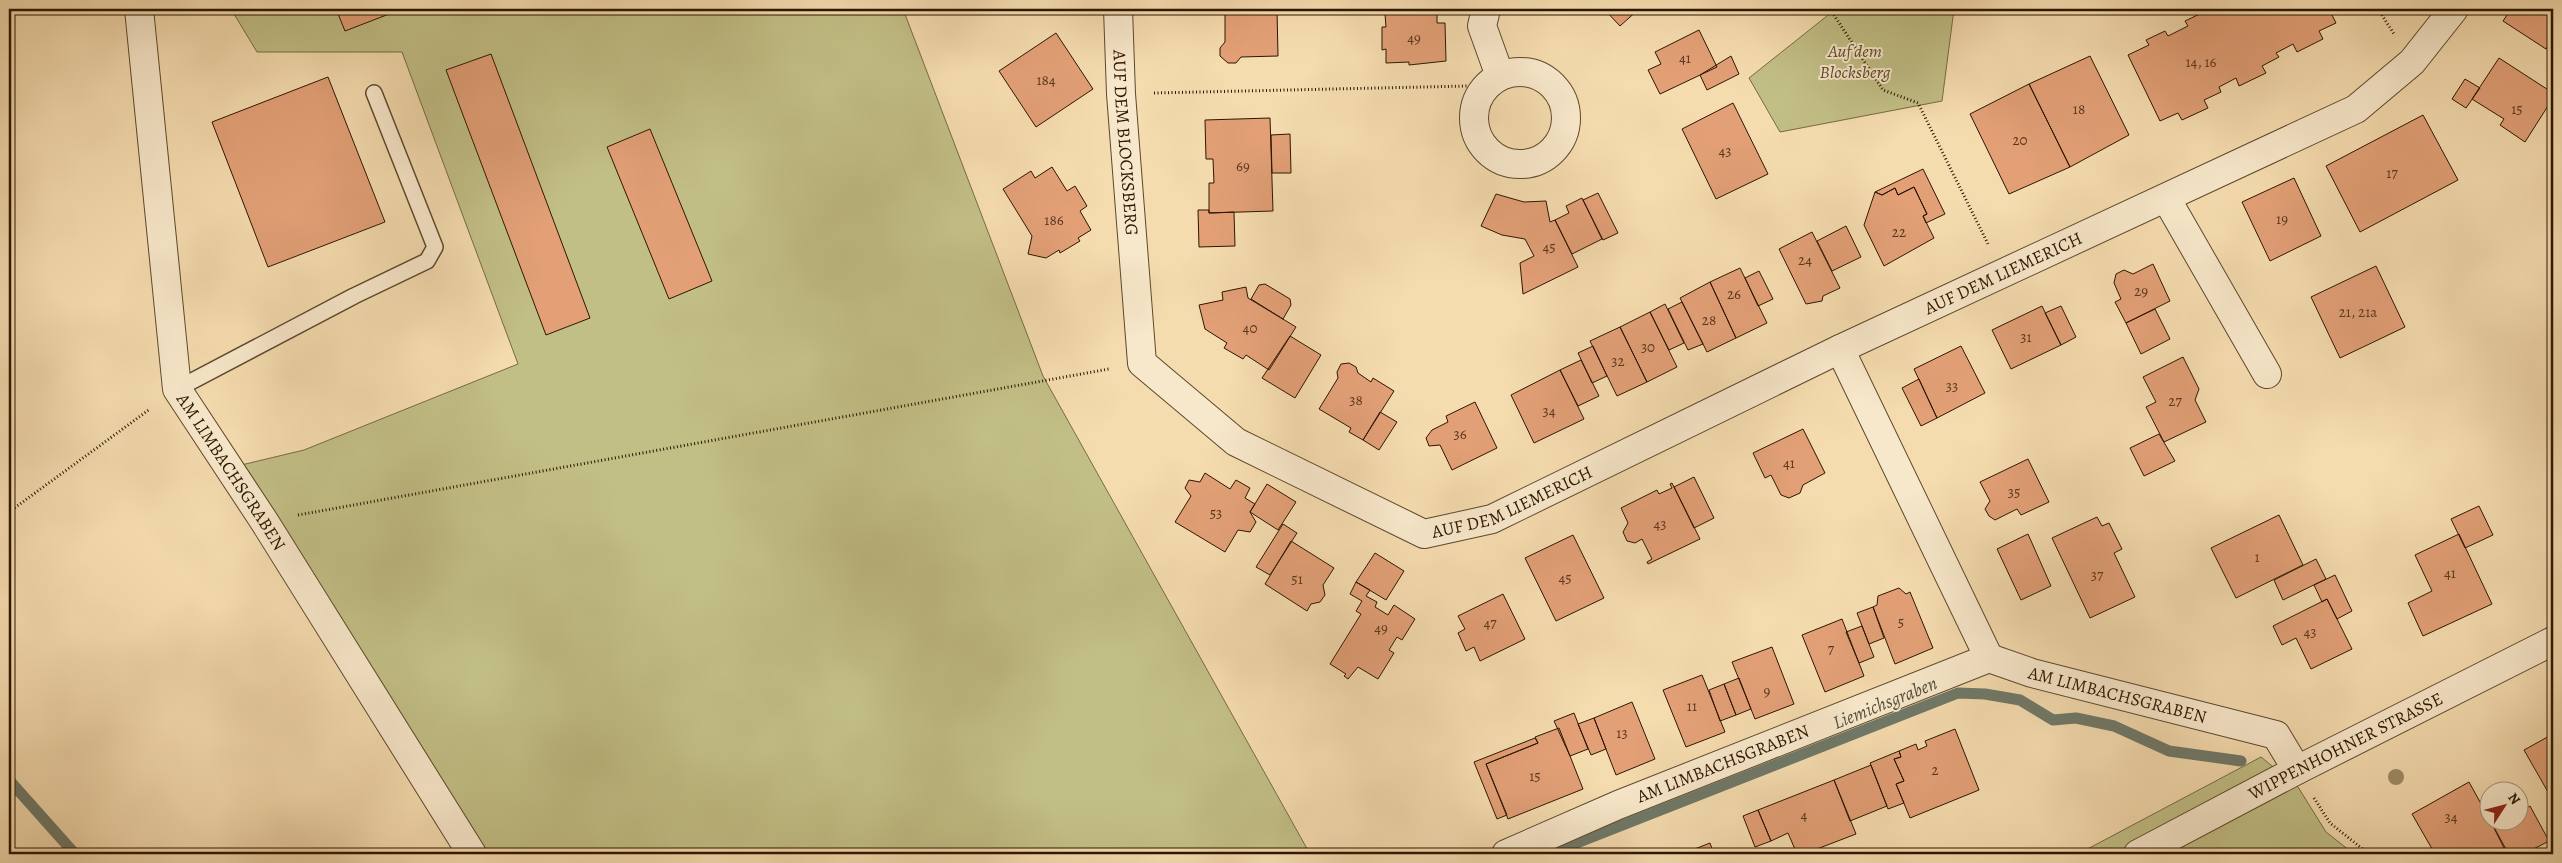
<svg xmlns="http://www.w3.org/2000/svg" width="2562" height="863" viewBox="0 0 2562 863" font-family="Alegreya,serif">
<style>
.green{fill:#c2bf86;stroke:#776a44}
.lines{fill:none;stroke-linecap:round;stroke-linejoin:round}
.stream{stroke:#6f7969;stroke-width:11}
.building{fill:#e3a077;stroke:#2c1601}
.service-casing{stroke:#5e482c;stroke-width:18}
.minor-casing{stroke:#5e482c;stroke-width:30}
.path{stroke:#2c1601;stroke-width:3;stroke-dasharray:1 2.5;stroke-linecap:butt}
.service{stroke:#f8e8cb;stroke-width:15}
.minor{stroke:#f8e8cb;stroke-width:28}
.tree{fill:#9f8b65}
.labels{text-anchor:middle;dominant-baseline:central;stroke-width:4;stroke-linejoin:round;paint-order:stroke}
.number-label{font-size:15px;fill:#5a381e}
.park-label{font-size:18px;font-style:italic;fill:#594929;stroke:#f8e8cb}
.street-label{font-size:18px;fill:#2c1601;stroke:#f8e8cb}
.water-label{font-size:19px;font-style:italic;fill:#53503e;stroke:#f8e8cb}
</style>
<rect width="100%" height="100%" fill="#f5dcaf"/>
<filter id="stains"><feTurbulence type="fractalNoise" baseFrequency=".004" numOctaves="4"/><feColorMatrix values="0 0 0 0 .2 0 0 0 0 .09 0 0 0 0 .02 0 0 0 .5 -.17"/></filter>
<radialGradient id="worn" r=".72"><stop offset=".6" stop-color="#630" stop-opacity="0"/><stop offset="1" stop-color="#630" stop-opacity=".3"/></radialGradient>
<path class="green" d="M231,9H903L1043,376L1310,854H477L233,467L304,450L518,364L402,52H257Z
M1848,9H1954L1942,101L1780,132L1749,78L1832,12Z
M2261,757L2298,787L2326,832L2354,854H2078Z"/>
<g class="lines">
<path class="stream" d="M9,780L75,854
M1549,854L1958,693L1985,694L2020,700L2053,720L2076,718L2114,726L2169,751L2241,761"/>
</g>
<path class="building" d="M336,9H402L345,31Z
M1225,9H1277L1278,56L1241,57L1236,63H1228L1220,56V48L1225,42Z
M1385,9H1444V12L1385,14Z
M1604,9H1639L1620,26Z
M2205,9H2329L2336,23L2319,31L2323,39L2297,52L2293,44L2276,53L2279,57L2262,66L2266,73L2239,86L2236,78L2219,87L2221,92L2204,100L2208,108L2182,120L2178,113L2160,121L2128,55L2149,45L2146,40L2165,31L2168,36L2188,26L2185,21L2206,11Z
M2511,9H2553V38L2546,49L2503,21Z
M1437,12V23H1445L1446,61L1409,65V62L1386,63V49L1382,50V27H1386L1385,14Z
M1699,30L1717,67L1660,94L1648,70L1661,64L1655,52Z
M1056,33L1093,89L1036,127L999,71Z
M491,54L590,318L546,335L446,70Z
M1731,56L1739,74L1707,90L1700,75Z
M2090,56L2129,135L2070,167L2029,84Z
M2499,58L2553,93V98L2525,142L2500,125L2504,119L2472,99Z
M328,77L385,222L268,267L212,122Z
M2465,79L2480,88L2466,108L2452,99Z
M2029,84L2070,167L2009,194L1970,114Z
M1733,103L1768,174L1716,199L1682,129Z
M2423,115L2458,180L2360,232L2326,166Z
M1270,118L1273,211L1209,213V183H1214L1213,159H1206L1205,120Z
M650,129L712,281L669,299L607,147Z
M1290,134L1291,173H1272L1271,135Z
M1052,167L1067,191L1075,186L1087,206L1080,211L1091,230L1078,238L1080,241L1060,253L1059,250L1046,258L1028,254L1032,236L1003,189L1031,171L1035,178Z
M1923,169L1945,214L1926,223L1923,216L1927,214L1914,187L1898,195L1895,188L1882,195L1875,192Z
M2294,178L2321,236L2270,261L2242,202Z
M1914,187L1927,214L1923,216L1934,238L1884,266L1864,225L1875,192L1882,195L1895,188L1898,195Z
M1598,193L1618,233L1603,240L1583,200Z
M1496,194L1524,202L1546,201L1550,222L1555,220L1578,267L1523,294L1520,263L1534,256L1525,239L1502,235L1481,226Z
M1582,198L1602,239L1572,254L1555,220L1569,213L1566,206Z
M1198,210H1209V213L1234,212L1235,246L1199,247Z
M1846,226L1861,257L1832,271L1817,241Z
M1812,232L1840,288L1823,296L1822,301L1806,304L1779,249Z
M2153,264L2170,301L2126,323L2115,302L2121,299L2114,283L2116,274L2124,270L2133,274Z
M2376,266L2405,327L2340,358L2311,297Z
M1740,268L1767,323L1736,338L1710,282Z
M1759,271L1773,299L1758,306L1745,278Z
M1710,282L1736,338L1707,352L1680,298Z
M1265,284L1290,299L1291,305L1283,319L1251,299L1259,285Z
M1246,287L1248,298L1296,327L1269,370L1246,355L1243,359L1224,348L1227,343L1205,329L1199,305L1223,300L1222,292Z
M1682,302L1703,344L1688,350L1668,309Z
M1665,304L1684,343L1669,350L1650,312Z
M2042,306L2061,345L2011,369L1992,330Z
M2061,306L2076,337L2061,345L2045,313Z
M2155,309L2170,339L2141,354L2126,323Z
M1650,312L1677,367L1647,382L1620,327Z
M1620,327L1647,382L1617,396L1590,341Z
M1290,336L1321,355L1295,398L1262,378Z
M1593,346L1607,376L1592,383L1578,353Z
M1961,346L1985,393L1937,418L1914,369Z
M2183,357L2199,389L2195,400L2206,422L2164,442L2146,407L2156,402L2143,377Z
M1581,360L1599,396L1578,406L1560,370Z
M1349,363L1356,367L1358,373L1371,382L1373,378L1394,391L1363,440L1349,432L1351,428L1319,409L1338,378L1337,372L1341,364Z
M1560,370L1584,419L1534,443L1511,395Z
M1919,379L1937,418L1921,426L1902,388Z
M1475,402L1497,448L1452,470L1440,445L1429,446L1426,438L1432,430L1448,422L1446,416Z
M1380,412L1397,422L1379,450L1363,440Z
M1803,429L1825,473L1803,485L1800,493L1789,498L1781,495L1771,475L1765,478L1753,453Z
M2159,434L2175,461L2144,476L2130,448Z
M2028,459L2049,502L2021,515L2017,509L1995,520L1989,516L1985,509L1990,501L1980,482Z
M1205,473L1230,489L1236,480L1250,488L1245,498L1255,504L1250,512L1256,522L1250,532L1238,530L1225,552L1175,522L1191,496L1185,488L1189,480L1200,482Z
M1694,477L1714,518L1694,528L1674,487Z
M1672,483L1700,539L1648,564L1647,562L1652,559L1642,539L1635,543L1627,541L1623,532L1628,523L1621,508L1657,490L1659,494L1672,488L1670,484Z
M1267,484L1296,502L1278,530L1250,512Z
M2479,506L2493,535L2465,548L2451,519Z
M2279,515L2303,565L2236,598L2211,548Z
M2097,517L2102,526L2109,523L2122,549L2114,553L2135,597L2090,618L2052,538Z
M1283,524L1297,533L1270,575L1256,567Z
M2028,534L2051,586L2021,600L1997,549Z
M2459,534L2492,604L2423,636L2408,603L2432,591L2415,555Z
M1573,535L1604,598L1556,621L1525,558Z
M1291,541L1334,568L1323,585L1325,595L1320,602L1311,604L1307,611L1265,584Z
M1375,553L1404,571L1386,600L1356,582Z
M2316,559L2326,579L2283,600L2274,580Z
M2335,575L2352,611L2337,619L2327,599L2322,602L2314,585Z
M1356,582L1370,590L1366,596L1377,602L1375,607L1388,615L1394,605L1415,619L1402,640L1397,637L1389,650L1394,653L1378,679L1358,667L1348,679L1344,676L1346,674L1330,664L1361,614L1356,611L1362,601L1350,594Z
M1899,588L1906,594L1910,592L1933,648L1895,664L1873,607L1877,605L1878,596Z
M1503,594L1525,639L1480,661L1474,647L1466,651L1458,633L1465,629L1458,616Z
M2327,599L2352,649L2311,669L2296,638L2282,645L2273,626Z
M1873,607L1884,638L1869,644L1857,613Z
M1842,619L1864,676L1825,692L1802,635Z
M1862,626L1874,657L1859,663L1846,632Z
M1772,647L1794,704L1755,719L1732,662Z
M1702,675L1725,732L1686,747L1663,690Z
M1739,678L1751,709L1736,715L1724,684Z
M1724,684L1736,715L1720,721L1709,690Z
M1632,702L1655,759L1616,775L1594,718Z
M1574,713L1588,749L1570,756L1554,721Z
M1594,718L1606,749L1591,755L1578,724Z
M1559,728L1583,789L1508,819L1486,764L1538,743L1535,737Z
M1955,729L1979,790L1910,818L1896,784L1904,781L1894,759L1901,757L1899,751L1916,744L1918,750L1927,746L1925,741Z
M2553,734V798L2552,799L2524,750Z
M1535,738L1538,743L1486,764L1507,815L1497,819L1474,762Z
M1899,751L1901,757L1894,759L1904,781L1896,784L1904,803L1888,809L1870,763Z
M1871,765L1887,806L1850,821L1834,780Z
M1834,780L1856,834L1804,854H1797L1788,833L1771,841L1758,810Z
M2469,782L2490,820L2508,853L2435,854L2412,814Z
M2530,806L2549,841L2524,854H2507L2493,826L2503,820H2520V812Z
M1758,810L1771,841L1755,847L1743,816Z
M1710,843L1714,854H1682Z"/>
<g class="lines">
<defs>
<path id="service" d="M177,389L354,296L427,261L435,247L374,93"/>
<g id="minor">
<path id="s1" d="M139,9L177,389L264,521L472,854"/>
<path id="s2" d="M1118,9L1121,94L1142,363L1236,442L1424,534L1492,519L1840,349L2356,109L2412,62L2454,9"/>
<path d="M1486,9L1482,26L1500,76"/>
<circle cx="1520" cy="118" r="46"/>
<path d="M2166,198L2267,374"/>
<path d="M1840,349L1989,658"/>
<path id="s3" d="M1506,854L1618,805L1989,658L2032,673L2276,735L2297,770"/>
<path id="s4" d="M2138,854L2297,770L2553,641"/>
</g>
</defs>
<use href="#service" class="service-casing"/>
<use href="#minor" class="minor-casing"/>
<path class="path" d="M1830,9L1883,90L1918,103L1988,244
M2378,9L2394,34
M1154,93L1468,86
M9,512L150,409
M298,515L1109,369
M2314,798L2330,823L2369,854"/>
<use href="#service" class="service"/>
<use href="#minor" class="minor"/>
</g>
<circle class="tree" cx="2396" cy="777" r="8"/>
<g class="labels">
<g class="number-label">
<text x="1414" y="38">49</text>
<text x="1685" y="58">41</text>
<text x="2201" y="62">14, 16</text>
<text x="1046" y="80">184</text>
<text x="2079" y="109">18</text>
<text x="2517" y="109">15</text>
<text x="2020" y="140">20</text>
<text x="1725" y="151">43</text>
<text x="1243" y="166">69</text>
<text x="2392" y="173">17</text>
<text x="2282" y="219">19</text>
<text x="1054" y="220">186</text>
<text x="1899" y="232">22</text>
<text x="1549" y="247">45</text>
<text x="1805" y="260">24</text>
<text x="2141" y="291">29</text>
<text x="1734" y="294">26</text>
<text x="2358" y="312">21, 21a</text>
<text x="1709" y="320">28</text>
<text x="1250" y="328">40</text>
<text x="2026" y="337">31</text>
<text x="1648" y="347">30</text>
<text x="1618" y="361">32</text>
<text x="1952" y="386">33</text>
<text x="1356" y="400">38</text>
<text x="2175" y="401">27</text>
<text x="1549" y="411">34</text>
<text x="1460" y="434">36</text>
<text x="1789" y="463">41</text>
<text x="2014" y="492">35</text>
<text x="1216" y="513">53</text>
<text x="1660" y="524">43</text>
<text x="2257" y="557">1</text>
<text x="2450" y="573">41</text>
<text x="2097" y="575">37</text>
<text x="1565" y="578">45</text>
<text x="1297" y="579">51</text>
<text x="1901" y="622">5</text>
<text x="1490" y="623">47</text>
<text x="1381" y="628">49</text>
<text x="2310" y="632">43</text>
<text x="1831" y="649">7</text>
<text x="1767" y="691">9</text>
<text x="1692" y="706">11</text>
<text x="1622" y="733">13</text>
<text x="1935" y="770">2</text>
<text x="1535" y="776">15</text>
<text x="1804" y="815">4</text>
<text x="2451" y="817">34</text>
</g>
<g class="park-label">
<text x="1855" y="51">Auf dem<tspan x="1855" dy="21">Blocksberg</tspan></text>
</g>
<g class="street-label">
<text stroke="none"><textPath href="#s2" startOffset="134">AUF DEM BLOCKSBERG</textPath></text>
<text stroke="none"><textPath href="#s2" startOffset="1324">AUF DEM LIEMERICH</textPath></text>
<text stroke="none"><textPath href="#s1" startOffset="481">AM LIMBACHSGRABEN</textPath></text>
<text stroke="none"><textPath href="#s2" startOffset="781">AUF DEM LIEMERICH</textPath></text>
<text stroke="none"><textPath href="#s3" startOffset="655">AM LIMBACHSGRABEN</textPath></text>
<text stroke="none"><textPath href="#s4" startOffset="234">WIPPENHOHNER STRASSE</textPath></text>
<text stroke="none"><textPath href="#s3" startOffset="235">AM LIMBACHSGRABEN</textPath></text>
</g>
<g class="water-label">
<text transform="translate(1885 703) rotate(-22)">Liemichsgraben</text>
</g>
</g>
<rect width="2562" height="863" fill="none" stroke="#f5dcaf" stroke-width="30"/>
<rect x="10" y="10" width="2542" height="843" fill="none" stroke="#2c1601" stroke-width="2.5"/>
<rect x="15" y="15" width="2532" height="833" fill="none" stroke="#2c1601"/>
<g transform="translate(2504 806) rotate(54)"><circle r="24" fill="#f8e8cb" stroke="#a6947a"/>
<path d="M0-4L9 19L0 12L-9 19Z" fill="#8f2418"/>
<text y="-8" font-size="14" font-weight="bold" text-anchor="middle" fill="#2c1601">N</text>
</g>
<rect width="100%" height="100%" filter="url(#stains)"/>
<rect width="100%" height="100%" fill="url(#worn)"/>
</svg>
